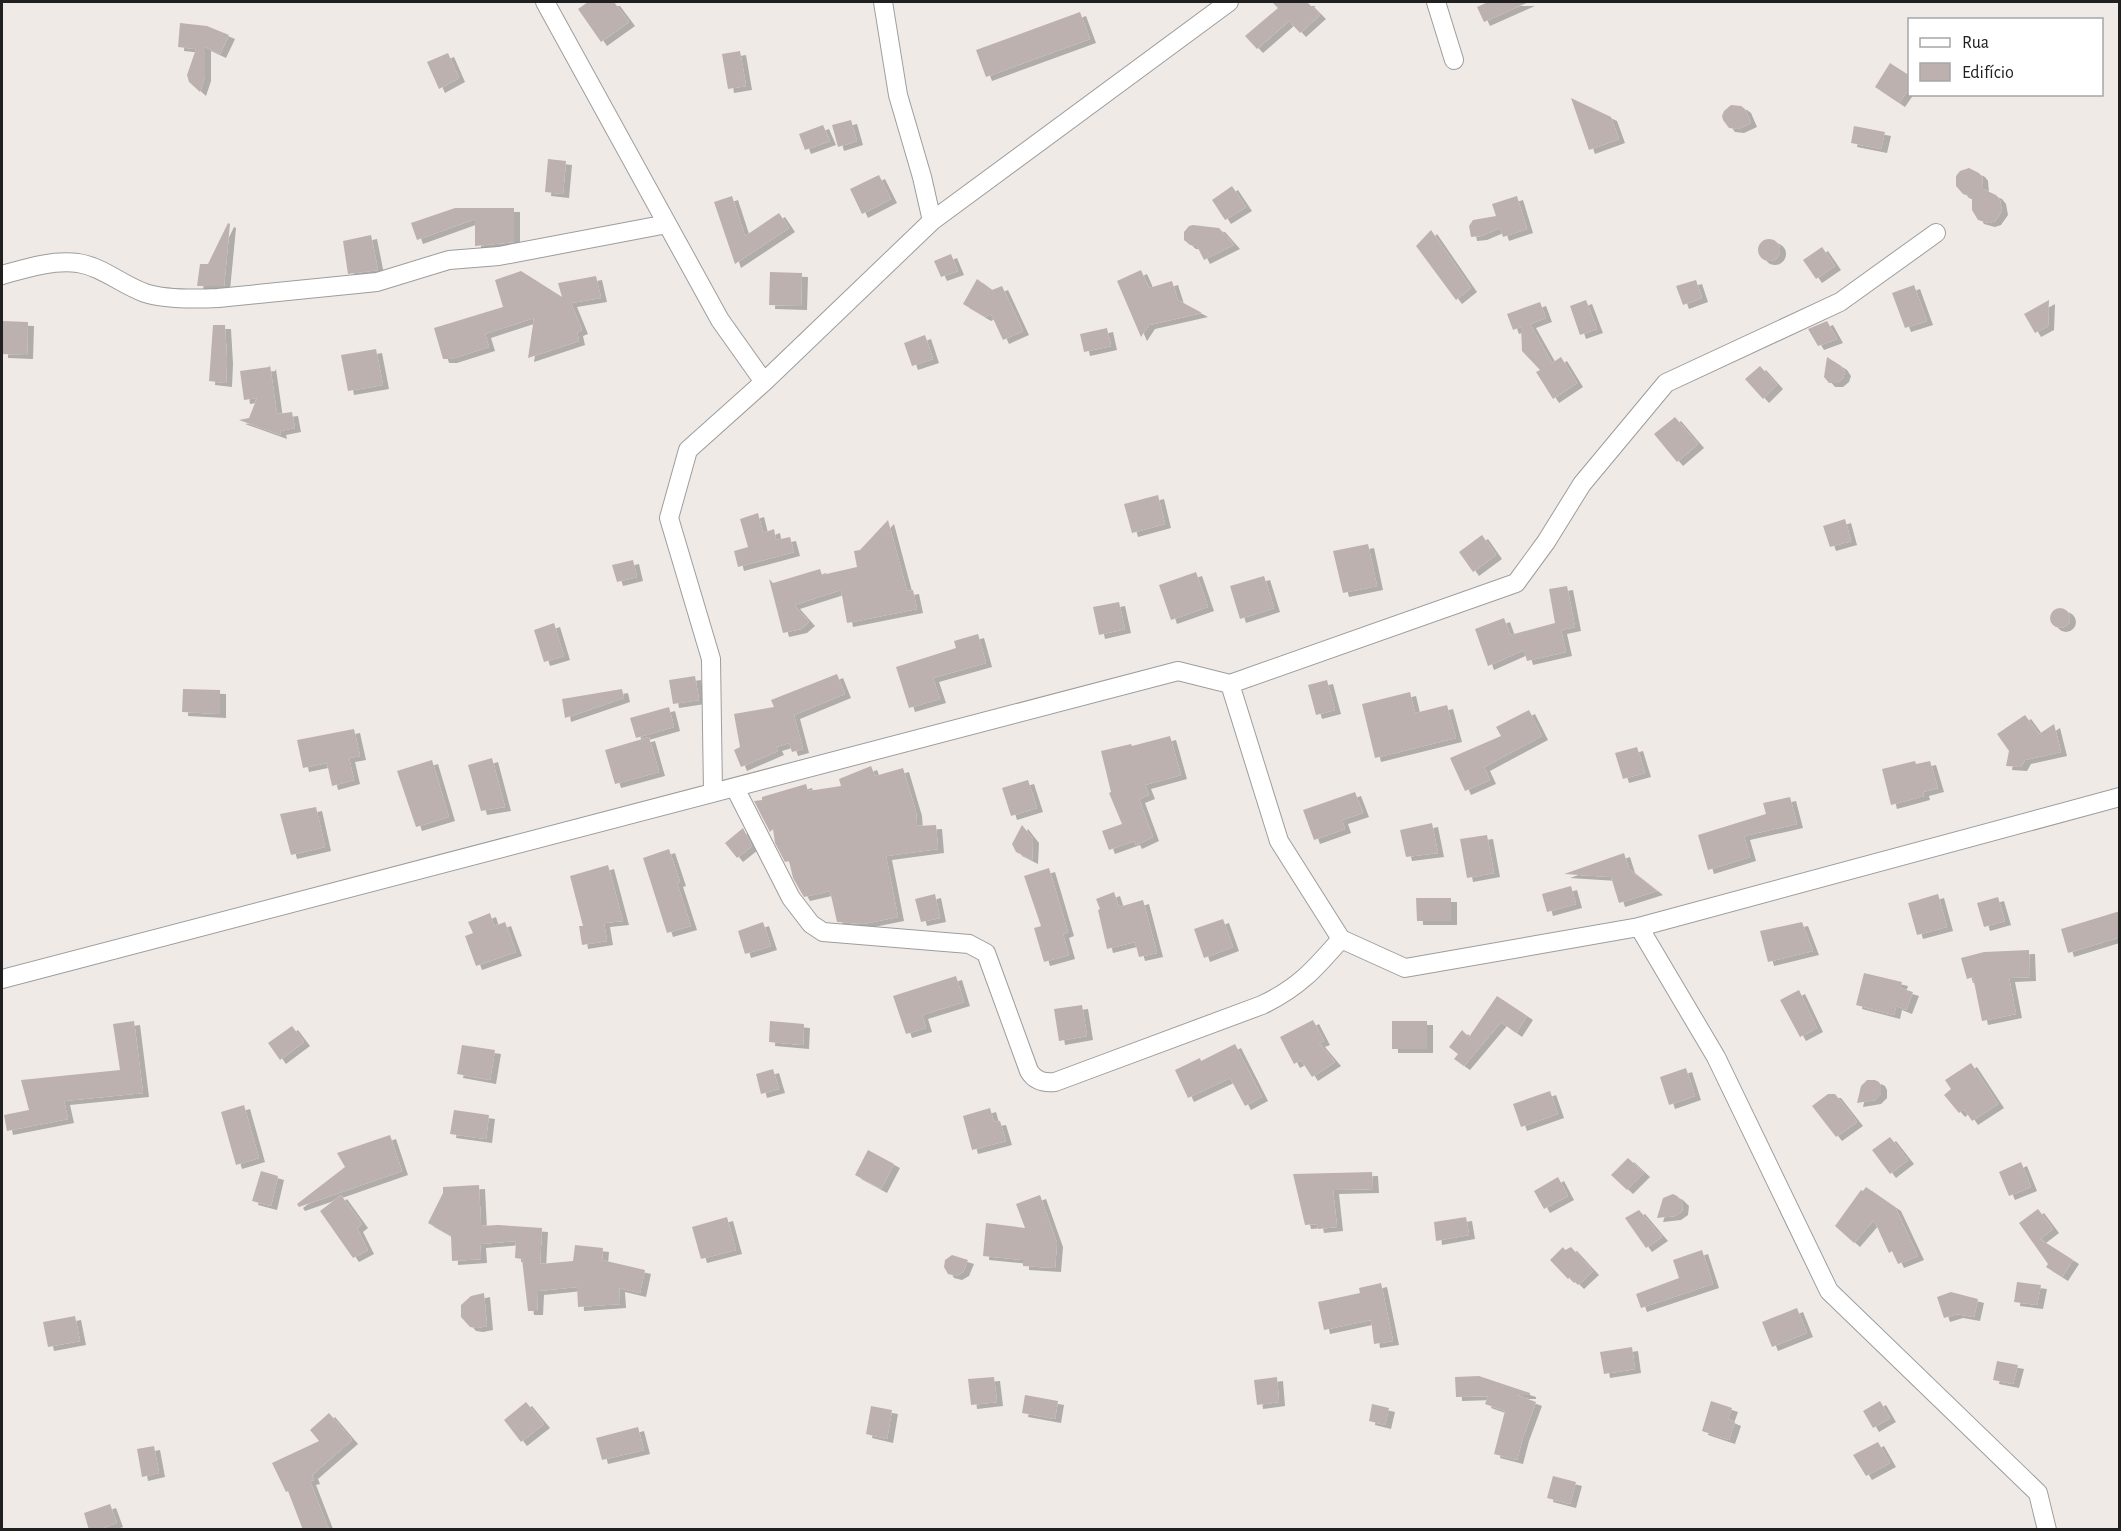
<svg xmlns="http://www.w3.org/2000/svg" width="2121" height="1531" viewBox="0 0 2121 1531" font-family="'Alegreya Sans',sans-serif">
<style>
.building{fill:#bdb1b0;filter:url(#shadow)}
.lines{fill:none;stroke-linecap:round;stroke-linejoin:round}
.minor-casing{stroke:#9d9d9d;stroke-width:20}
.minor{stroke:#fff;stroke-width:18}
</style>
<defs>
<filter id="shadow"><feDropShadow dx="6" dy="4" stdDeviation="0" flood-color="#0004"/></filter>
</defs>
<rect width="100%" height="100%" fill="#f0eae7"/>
<path class="building" d="M588,2H614L629,22L601,42L578,9Z
M1272,2H1310L1308,3L1320,15L1300,33L1289,21L1257,49L1245,36L1278,8Z
M1488,2H1529L1484,22L1477,7Z
M1080,12L1090,39L986,77L976,50Z
M180,23L207,26L229,35L220,54L205,47V77L200,92L189,82L187,75L196,49L178,47Z
M740,51L746,86L728,89L722,54Z
M448,53L459,78L439,89L427,62Z
M1890,63L1910,76V87L1899,103L1875,87Z
M1571,98L1611,117L1619,139L1589,150Z
M1731,105L1741,106L1745,109L1751,123L1738,129L1729,128L1723,120L1722,116L1724,111Z
M851,120L857,141L838,147L832,125Z
M823,125L830,141L805,150L799,134Z
M1854,126L1885,132L1881,149L1851,143Z
M548,159L566,161L563,194L545,192Z
M1969,168L1979,173L1982,177L1983,189L1996,195L2000,200L2002,211L1995,221L1989,223L1978,220L1972,210V197L1963,194L1956,186V176L1960,171Z
M879,175L891,199L862,214L850,189Z
M1232,186L1246,207L1225,220L1212,200Z
M732,196L745,236L779,213L789,228L735,264L714,202Z
M1517,196L1527,229L1503,237L1500,228L1481,236L1471,237L1469,226L1473,220L1496,216L1492,204Z
M455,208H514V242L475,246V219L417,240L411,223Z
M228,223L230,224L224,286H197L200,264H208Z
M1193,225L1219,228L1234,245L1204,260L1197,246L1190,245L1184,240V232L1189,226Z
M1431,230L1471,288L1456,300L1416,246Z
M371,235L378,270L348,274L343,241Z
M1758 250a11 11 0 1 1 22 0a11 11 0 1 1-22 0Z
M1822,247L1835,266L1816,279L1803,260Z
M951,254L958,271L941,277L934,261Z
M1141,270L1149,288L1172,281L1178,300L1202,313L1149,325L1141,337L1117,281Z
M521,271L562,297L558,283L596,276L601,298L571,303L582,330L577,332L579,341L528,358L534,318L485,334L489,347L451,359H443L434,328L503,307L495,280Z
M770,272L802,273L801,306L769,305Z
M977,279L992,290L1002,286L1023,331L1003,340L991,314L985,317L963,304Z
M1696,280L1702,298L1683,305L1676,286Z
M1914,285L1927,321L1905,328L1892,293Z
M1586,300L1597,329L1580,335L1570,306Z
M2049,300L2048,326L2035,333L2024,314Z
M1540,302L1546,318L1530,324L1552,363L1561,357L1577,383L1553,399L1536,372L1540,370L1522,351L1521,327L1513,330L1507,314Z
M2,321L28,322L27,355L2,354Z
M1827,321L1837,339L1818,346L1808,329Z
M213,325H225L227,360L226,383L209,381Z
M1107,328L1111,346L1084,352L1080,334Z
M925,335L933,359L912,366L904,343Z
M376,349L383,385L348,391L341,355Z
M1827,357L1841,366L1845,372L1843,378L1837,383H1829L1824,377Z
M270,365L277,414L292,412L295,428L280,431L281,435L239,420L249,418L257,398L244,400L240,371L269,367Z
M1760,366L1777,385L1763,399L1745,379Z
M1675,417L1698,444L1677,462L1654,434Z
M1158,495L1165,524L1132,533L1124,504Z
M758,513L763,533L774,529L776,540L790,537L794,552L738,567L734,551L748,547L740,519Z
M1845,519L1851,541L1830,547L1823,526Z
M888,520L907,591L913,590L917,609L847,623L841,590L794,605L809,622L801,629L783,633L769,579L773,583L820,569L822,575L857,567L854,551L860,550Z
M1482,535L1496,555L1473,572L1459,552Z
M1368,544L1377,586L1343,593L1333,551Z
M633,560L637,577L617,582L612,565Z
M1196,572L1208,607L1171,620L1159,585Z
M1264,576L1274,608L1240,619L1230,586Z
M1567,586L1575,627L1561,630L1566,652L1527,661L1524,650L1488,666L1475,629L1504,618L1510,635L1555,623L1549,589Z
M1119,602L1125,629L1099,635L1093,607Z
M2050 618a10 10 0 1 1 20 0a10 10 0 1 1-20 0Z
M554,623L564,656L544,662L534,630Z
M978,634L986,663L933,678L940,699L909,708L896,667L956,648L954,641Z
M837,674L845,694L794,715L803,749L792,752L789,743L776,747L778,751L741,767L734,750L740,747L734,714L774,707L771,700Z
M695,676L699,700L673,704L669,680Z
M1327,680L1335,710L1316,715L1308,685Z
M183,689L220,690V714L182,712Z
M622,689L624,698L565,718L562,699Z
M1410,692L1415,713L1447,705L1456,738L1375,758L1362,704Z
M669,707L674,727L636,738L630,718Z
M1529,710L1542,736L1484,767L1490,780L1465,791L1450,758L1501,736L1496,727Z
M2025,715L2039,734L2054,724L2061,752L2025,760L2021,767L2006,766L2009,751L1997,734Z
M354,729L360,756L349,758L354,780L332,786L327,763L303,768L297,740Z
M1170,736L1181,775L1145,785L1149,795L1139,799L1153,837L1136,845L1134,841L1109,850L1102,831L1122,824L1109,793L1111,792L1101,751L1131,744L1132,746Z
M649,737L659,772L615,784L605,750Z
M1637,747L1645,773L1623,779L1615,753Z
M492,758L505,807L481,811L468,765Z
M432,760L449,817L416,827L397,771Z
M1915,761L1916,764L1930,761L1938,788L1923,792L1924,796L1891,805L1882,769Z
M871,766L875,776L903,768L916,812L917,826L936,825L938,849L886,856L898,917L863,924L837,922L830,891L804,897L801,892L793,878L789,861L785,862L775,843L773,829L770,832L754,801L762,800V797L806,784L808,791L841,786L839,779Z
M1028,780L1037,808L1011,816L1002,788Z
M1355,792L1363,813L1342,820L1345,829L1314,840L1303,810Z
M1790,797L1797,824L1744,836L1750,857L1708,870L1698,835L1766,814L1763,803Z
M316,807L325,847L291,855L280,814Z
M1432,823L1438,853L1406,857L1400,830Z
M1022,825L1033,839L1032,860L1016,852L1012,844Z
M743,828L752,846L737,858L725,843Z
M1487,835L1494,873L1467,878L1460,839Z
M669,849L680,882L677,883L691,926L667,933L643,858Z
M1624,853L1629,869L1657,891L1619,903L1611,877L1564,874Z
M608,865L623,921L604,923L607,941L582,945L579,926H583L570,876Z
M1049,868L1068,932L1063,934L1069,955L1044,962L1034,928L1041,926L1024,876Z
M1571,886L1576,904L1547,912L1542,894Z
M1114,892L1119,907L1143,900L1157,953L1139,957L1135,942L1107,949L1098,910L1100,909L1096,899Z
M935,894L940,918L921,922L915,899Z
M1938,894L1947,927L1917,935L1908,903Z
M1998,897L2005,921L1984,927L1977,903Z
M1416,898H1451V921H1417Z
M2120,911V937L2068,953L2061,929Z
M490,913L494,926L505,922L516,952L476,966L465,936L473,933L468,922Z
M1223,919L1233,947L1204,958L1194,929Z
M763,922L771,946L745,954L738,931Z
M1802,922L1813,951L1768,962L1760,931Z
M2029,950L2030,977L2009,978L2016,1014L1982,1021L1973,977L1967,979L1961,958L1984,952Z
M1864,973L1902,982L1900,988L1913,992L1906,1010L1896,1006L1894,1015L1856,1005Z
M956,976L964,1002L922,1015L926,1028L906,1034L893,996Z
M1799,990L1817,1028L1800,1037L1780,1000Z
M1497,996L1527,1016L1516,1033L1501,1022L1464,1066L1454,1059L1458,1054L1449,1047L1462,1030L1469,1037Z
M1082,1005L1087,1036L1059,1041L1054,1009Z
M1313,1020L1324,1041L1319,1043L1335,1062L1312,1077L1301,1060L1294,1064L1280,1037Z
M134,1021L143,1093L64,1101L68,1119L7,1131L4,1115L29,1110L21,1080L120,1070L113,1024Z
M770,1021L804,1024L803,1045L769,1042Z
M1392,1021H1427V1049H1392Z
M292,1026L304,1042L280,1060L268,1043Z
M1235,1044L1262,1097L1245,1106L1230,1078L1188,1098L1175,1070L1200,1058L1201,1061Z
M462,1045L495,1050L490,1080L457,1074Z
M1971,1063L1998,1104L1972,1121L1964,1109L1959,1113L1944,1095L1951,1089L1945,1080Z
M1686,1068L1695,1096L1669,1105L1660,1077Z
M773,1069L779,1089L761,1094L756,1074Z
M1867,1080H1875L1879,1082L1881,1086V1094L1875,1100L1857,1103L1861,1086Z
M1550,1091L1558,1114L1521,1127L1513,1104Z
M1828,1094H1835L1857,1122L1836,1137L1812,1106Z
M244,1105L259,1158L236,1165L221,1112Z
M990,1108L994,1122L1000,1121L1006,1141L972,1150L963,1116Z
M454,1110L489,1115L486,1139L450,1134Z
M390,1135L402,1171L299,1207L297,1204L345,1167L337,1153Z
M1890,1137L1908,1160L1890,1174L1872,1150Z
M868,1150L894,1164L881,1189L855,1175Z
M1628,1158L1644,1173L1627,1190L1611,1175Z
M2021,1162L2031,1187L2009,1196L1999,1172Z
M261,1171L278,1176L271,1206L252,1201Z
M1372,1172L1373,1189L1333,1190L1337,1227L1318,1229L1317,1224L1305,1225L1293,1174Z
M1558,1177L1568,1196L1544,1209L1534,1191Z
M479,1185L481,1226L498,1225L542,1228L540,1264L573,1261L575,1245L603,1248L602,1260L645,1270L640,1293L619,1288L620,1304L578,1307L577,1287L538,1291L537,1311H528L522,1259L515,1258L516,1241L480,1244L481,1259L452,1261L451,1236L428,1223L443,1193V1187Z
M1866,1187L1895,1207L1918,1256L1898,1264L1892,1251L1889,1253L1874,1220L1854,1243L1835,1226L1861,1190L1863,1191Z
M1673,1194L1677,1196L1683,1202L1682,1211L1675,1216L1657,1218L1663,1198Z
M341,1195L362,1224L357,1228L368,1250L353,1258L320,1211Z
M1040,1195L1057,1243L1055,1268L1023,1266V1260L983,1256L986,1223L1025,1228L1016,1204Z
M2038,1209L2053,1229L2040,1239L2073,1260L2062,1277L2046,1267L2048,1264L2019,1223Z
M1639,1210L1662,1237L1646,1248L1625,1218Z
M727,1217L736,1250L701,1259L692,1227Z
M1466,1217L1469,1235L1436,1241L1434,1222Z
M1563,1247L1565,1250L1571,1247L1593,1271L1578,1285L1570,1277L1568,1279L1550,1260Z
M1702,1250L1713,1284L1641,1308L1636,1294L1679,1278L1673,1260Z
M952,1255L968,1260L963,1272L956,1276L948,1274L944,1267L945,1260Z
M2017,1282L2041,1285L2037,1305L2014,1302Z
M1381,1283L1393,1341L1374,1344L1371,1320L1324,1330L1318,1302L1360,1293L1359,1288Z
M1951,1292L1978,1299L1974,1317L1957,1314L1944,1318L1937,1297Z
M484,1293L487,1326L477,1328L470,1327L461,1317V1305L471,1296Z
M1797,1308L1807,1333L1772,1347L1762,1322Z
M75,1316L80,1341L48,1347L43,1322Z
M1632,1347L1635,1369L1604,1374L1600,1352Z
M1997,1361L2018,1365L2013,1384L1993,1380Z
M1479,1376L1530,1393V1395H1517L1536,1402L1523,1437L1517,1460L1494,1454L1505,1411L1485,1404L1488,1396L1456,1397L1455,1377Z
M994,1377L997,1402L971,1405L968,1379Z
M1277,1377L1279,1402L1257,1405L1254,1380Z
M1025,1395L1058,1401L1055,1419L1022,1413Z
M1711,1401L1732,1408L1728,1419L1735,1422L1729,1440L1702,1431Z
M1880,1401L1890,1418L1873,1428L1863,1411Z
M526,1402L544,1424L521,1442L504,1420Z
M1372,1404L1389,1408L1385,1425L1369,1421Z
M871,1406L892,1410L887,1439L866,1434Z
M329,1413L352,1440L312,1475L314,1480L310,1481L329,1530H303L288,1491L286,1492L272,1463L319,1441L310,1430Z
M638,1427L644,1450L602,1460L596,1438Z
M1878,1442L1890,1463L1866,1476L1853,1455Z
M154,1446L159,1473L142,1477L137,1449Z
M1553,1476L1576,1482L1570,1504L1547,1498Z
M110,1504L117,1523L97,1530H89L84,1513Z"/>
<g class="lines">
<defs>
<path id="minor" d="M545,2L720,320L764,382
M883,2L898,95L922,177L932,221
M1436,2L1454,60
M2,275C27,268 51,260 78,263C103,267 122,285 145,293C164,299 198,299 218,298L377,282L449,260L499,256L667,224
M1230,684L1516,583L1546,542L1582,484L1666,383L1840,302L1936,233
M735,788L791,898L811,924L823,932L969,944L986,953L1029,1071C1035,1081 1044,1083 1055,1082L1262,1005C1298,988 1315,969 1341,939
M713,792L711,659L669,518L688,450L764,382L932,221L1229,2
M1639,927L1716,1057L1829,1291L2038,1493L2047,1530
M2,979L1178,671L1230,684L1279,841L1341,939L1405,968L1639,927L2120,797"/>
</defs>
<use href="#minor" class="minor-casing"/>
<use href="#minor" class="minor"/>
</g>
<rect width="2121" height="1531" fill="none" stroke="#202020" stroke-width="6"/>
<rect x="1908" y="18" width="195" height="78" fill="#ffffff" stroke="#a6a6a6" stroke-width="1.5"/>
<rect x="1920" y="38" width="30" height="9" fill="#ffffff" stroke="#a6a6a6" stroke-width="1.5"/>
<text x="1962" y="48" font-size="18" fill="#202020">Rua</text>
<rect x="1920" y="63" width="30" height="18" fill="#bdb1b0" stroke="#a6a6a6" stroke-width="1.5"/>
<text x="1962" y="78" font-size="18" fill="#202020">Edifício</text>
</svg>
